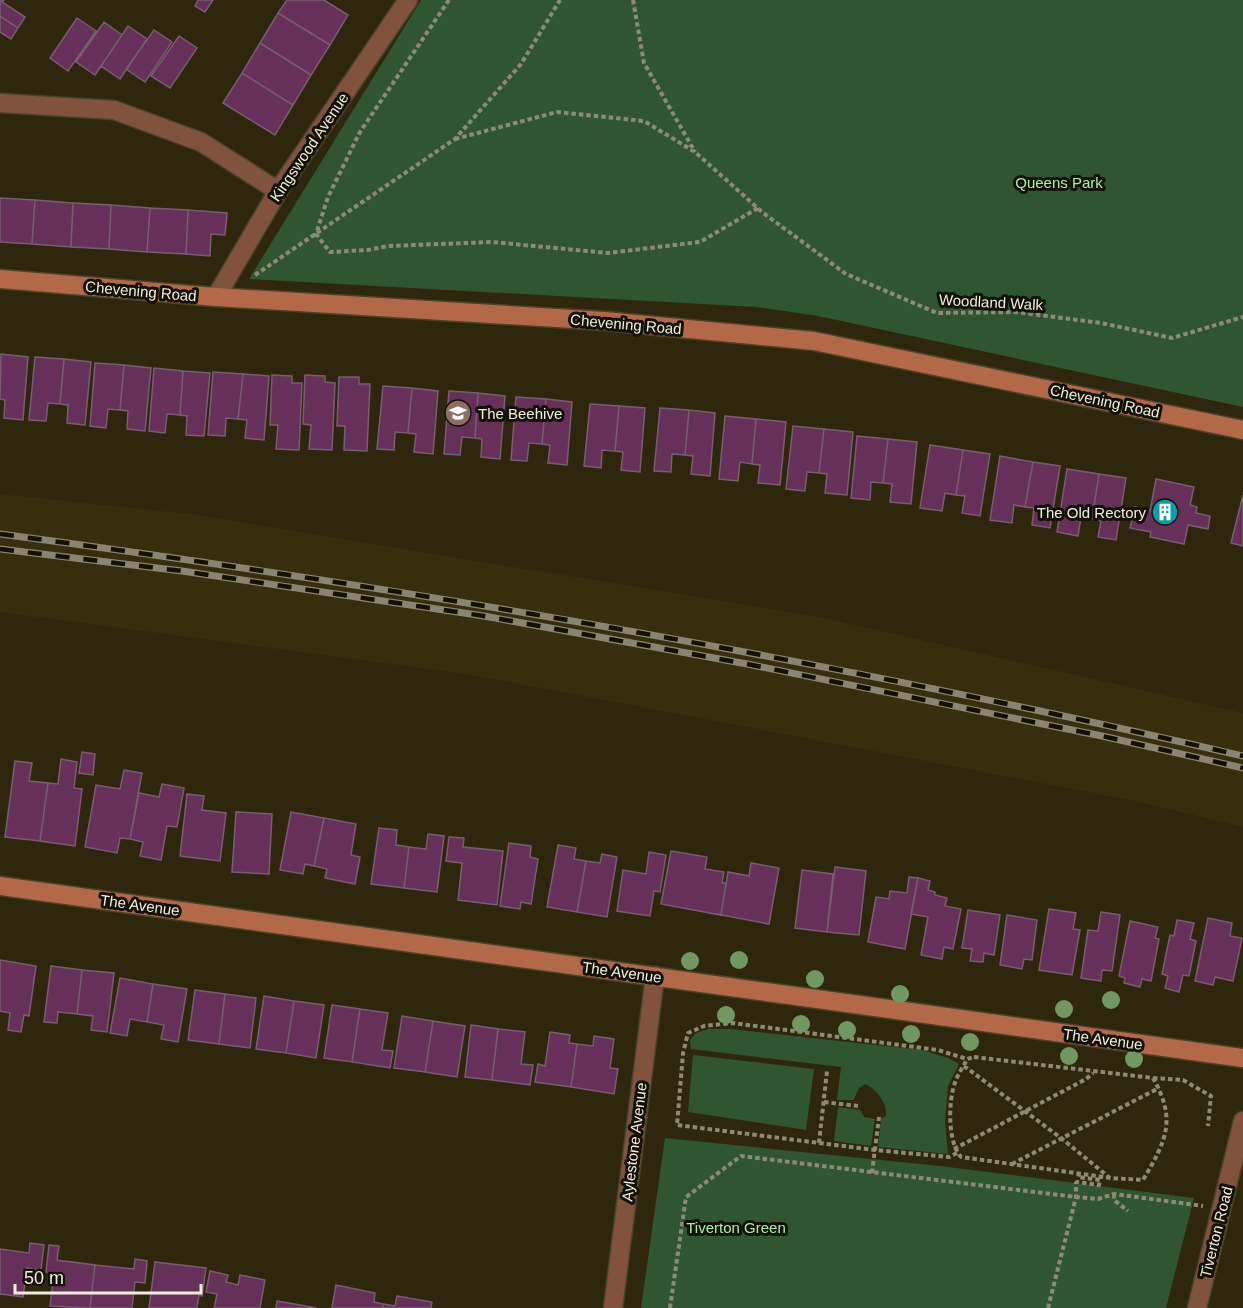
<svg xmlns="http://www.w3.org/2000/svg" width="1243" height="1308" viewBox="0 0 1243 1308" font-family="Arial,sans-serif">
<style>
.built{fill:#362e0c}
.green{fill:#2f5630}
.building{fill:#67305a;stroke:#775e6f;stroke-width:1.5}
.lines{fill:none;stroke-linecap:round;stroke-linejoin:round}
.street-casing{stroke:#49432b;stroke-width:21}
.secondary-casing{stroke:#49432b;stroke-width:21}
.path{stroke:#8f8a76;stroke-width:4;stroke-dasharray:4.5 3;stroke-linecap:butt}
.street{stroke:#81523e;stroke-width:18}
.secondary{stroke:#b36847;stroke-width:18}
.rail-casing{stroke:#8a8470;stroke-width:7}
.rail{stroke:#131006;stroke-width:4.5;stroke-dasharray:14;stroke-linecap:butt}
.tree{fill:#719762}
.labels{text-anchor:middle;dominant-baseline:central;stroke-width:6;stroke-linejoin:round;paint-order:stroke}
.street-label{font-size:15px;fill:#f1edde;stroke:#131006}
.park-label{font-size:15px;fill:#a7f3a6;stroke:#131006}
.poi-label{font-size:15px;fill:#f1edde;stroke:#131006;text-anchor:start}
</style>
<rect width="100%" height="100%" fill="#2e270e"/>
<path class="built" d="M0,494L190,514L820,617L1243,713V827L1131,800L467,674L0,612Z"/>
<path class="green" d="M421,0H1243V407L818,316L756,307L249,279Z
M709,1029H730L922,1050L948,1058L959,1064L948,1086L945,1122L948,1154L878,1147L881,1119L886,1116C888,1103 876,1089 865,1084L858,1089L854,1100H837L841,1067L691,1049L690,1040L696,1033Z
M693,1055L814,1069L806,1130L688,1112Z
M838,1107L860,1110L864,1117L875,1119L871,1146L834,1141Z
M665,1138L940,1166L1194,1198L1166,1308H641Z"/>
<path class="building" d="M0,0H4L2,2L25,17L18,28L0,16Z
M198,0H213L205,12L195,6Z
M287,0H324L348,15L330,45L278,13Z
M278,13L330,45L311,75L260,43Z
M0,16L18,28L11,39L0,32Z
M77,18L96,31L68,71L50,58Z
M104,22L122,35L95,75L76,62Z
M128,26L147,39L120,79L101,66Z
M154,30L172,42L145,82L126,69Z
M179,36L197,48L170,88L151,76Z
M260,43L311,75L293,105L242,73Z
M242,73L293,105L275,135L223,103Z
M0,198L35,200L32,244L0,242Z
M35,200L73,203L71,247L32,244Z
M73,203L111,205L109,249L71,247Z
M111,205L150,208L147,252L109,249Z
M150,208L188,210L186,254L147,252Z
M188,210L227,213L225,235L211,234L210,256L186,254Z
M1,354L28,357L23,420L4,418L5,400L0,399Z
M35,357L64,359L60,404L48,403L46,421L29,420Z
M64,359L91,362L85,425L67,423L68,405L60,404Z
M95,363L124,365L120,410L108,409L106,428L90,426Z
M124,365L151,368L145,431L127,429L128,411L120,410Z
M154,368L183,371L180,415L167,414L165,433L149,431Z
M183,371L210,373L204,436L186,435L187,416L180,415Z
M213,372L243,374L238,419L226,418L225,436L208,435Z
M243,374L269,376L264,440L245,438L247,420L238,419Z
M272,375L292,376V383H302L299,450L276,449L278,425H270Z
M305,375L325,376V382L335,383L332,450L309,449L311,425L303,424Z
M339,377H359V384H370L367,451L344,450L345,426H337Z
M383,386L412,388L408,433L395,432L394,450L377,449Z
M412,388L438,391L433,454L414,452L416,434L408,433Z
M449,391L478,393L475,438L462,437L460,455L444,454Z
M478,393L505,396L500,459L481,457L482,439L475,438Z
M516,397L546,399L542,444L529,443L527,461L511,460Z
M546,399L572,402L567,465L548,463L550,445L542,444Z
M590,404L619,406L615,451L602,450L601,468L584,466Z
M619,406L645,408L640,472L621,470L623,452L615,451Z
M660,408L689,410L685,455L672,454L671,472L654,471Z
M689,410L715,413L710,476L691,474L693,456L685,455Z
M725,416L756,419L752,464L740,462L738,481L719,479Z
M756,419L786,422L780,485L758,483L760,465L752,464Z
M793,426L824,429L819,473L807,472L805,491L786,489Z
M824,429L853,432L847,495L825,493L827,474L819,473Z
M857,436L888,439L883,483L871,482L870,500L851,498Z
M888,439L917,442L911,504L890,502L892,484L883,483Z
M930,445L963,450L956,495L945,493L942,511L920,508Z
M963,450L990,454L980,516L962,513L965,496L956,495Z
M1000,456L1033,462L1025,507L1014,505L1012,523L990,520Z
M1033,462L1060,466L1050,528L1032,525L1034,508L1025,507Z
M1067,469L1099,474L1092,519L1081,517L1078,536L1057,532Z
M1099,474L1126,478L1116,540L1098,537L1101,521L1092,519Z
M1156,479L1194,487L1190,505L1197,507L1196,513L1210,516L1208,529L1188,525L1184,544L1150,537L1151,532L1130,528L1135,507L1150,511Z
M1243,495V546L1231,543Z
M82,752L95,754L93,775L79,773Z
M61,759L77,762L74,788L82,789L75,846L40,841L48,783L58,784Z
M15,761L32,763L29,781L48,783L40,841L5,837Z
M124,770L142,773L130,839L120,838L117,853L85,847L96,785L120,789Z
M162,784L184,788L177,827L167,826L161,860L140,856L143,842L130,839L139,793L159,797Z
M187,794L204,796L202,810L226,813L220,861L180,856Z
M236,812L272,814L269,874L232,872Z
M291,812L324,818L314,866L305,864L303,874L280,870Z
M324,818L356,824L351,855L360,857L355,884L325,878L327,869L314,866Z
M379,828L397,830L396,845L409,847L404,888L371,884Z
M428,834L444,836L437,892L404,888L409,847L426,849Z
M449,837L464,838L463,847L503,851L497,905L458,900L462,863L446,861Z
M509,843L531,846L530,857L538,859L531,904L521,902L520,909L500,906Z
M558,845L576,848L574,859L586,861L577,912L547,907Z
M671,851L707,857L705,869L724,872L722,883H726L721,915L661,904Z
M649,852L666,855L660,892L654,891L650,916L617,911L623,870L646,874Z
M602,854L617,857L607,917L577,912L586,861L600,863Z
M751,863L779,868L769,924L721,915L728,872L749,876Z
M835,867L866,871L859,935L827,932Z
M802,870L833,874L827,932L795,928Z
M909,877L918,878L905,949L868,942L876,897L889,899L890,891L907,893Z
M918,878L930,881L928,890L935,892V895L947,898L945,906L961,909L953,949L944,947L942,959L921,955L928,917L911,914Z
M1049,909L1076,913L1073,929L1080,930L1072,975L1039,970Z
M968,910L1000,915L994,955L984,953L983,962L970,961L972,949L962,948Z
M1101,912L1120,915L1112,971L1102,970L1101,981L1081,978L1088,930L1098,931Z
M1007,915L1037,920L1032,960L1024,959L1022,969L1000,965Z
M1208,918L1232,923L1230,936L1242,938L1233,981L1215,977L1213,985L1195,981Z
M1177,920L1194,923L1190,939L1196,941L1189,976L1183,975L1179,992L1165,988L1168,976L1162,974L1170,935L1174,936Z
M1130,921L1158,927L1155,938L1159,939L1151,981L1142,979L1140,987L1124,983L1125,978L1119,976Z
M0,960L36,966L29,1016L24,1015L21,1032L8,1030L10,1013L0,1011Z
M51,966L82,970L77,1014L58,1012L57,1023L44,1022Z
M82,970L114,973L107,1032L91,1030L93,1016L77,1014Z
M120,978L153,984L147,1022L130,1019L127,1036L110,1033Z
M153,984L187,989L178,1042L161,1039L164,1025L147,1022Z
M195,990L225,994L219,1044L188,1040Z
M225,994L256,998L250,1048L219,1044Z
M264,996L294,1001L286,1053L256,1049Z
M294,1001L324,1005L316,1058L286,1053Z
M332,1005L360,1009L352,1062L324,1058Z
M360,1009L388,1013L382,1050L393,1051L390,1068L352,1062Z
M402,1016L433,1021L425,1072L394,1068Z
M433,1021L465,1026L457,1077L425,1072Z
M471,1025L498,1029L492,1080L465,1077Z
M498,1029L525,1032L521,1064L533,1065L530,1085L492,1080Z
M550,1032L570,1035L569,1043L577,1044L571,1087L535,1082L538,1064L545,1066Z
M594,1036L614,1039L610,1068L618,1069L614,1094L571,1087L577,1044L593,1046Z
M30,1243L44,1245L41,1270L27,1268L23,1297L0,1294V1249L29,1253Z
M49,1245L59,1246L57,1260L95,1265L90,1308L50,1306L54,1273L46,1272Z
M135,1259L147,1261L145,1283L135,1282L132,1308H90L95,1265L134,1269Z
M155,1262L206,1268L202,1296L199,1295L197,1308H149Z
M210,1271L228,1275L226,1282L238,1285L240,1275L265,1280L260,1308H214L217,1294L206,1292Z
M336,1285L375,1293L374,1302L383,1304V1308H332Z
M397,1296L432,1302L431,1308H383V1304L395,1306Z
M277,1301L317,1308H276Z"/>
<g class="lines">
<defs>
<path id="street" d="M0,103L114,110L201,142L278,191
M216,297L278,191L408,0
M613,1308L655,976
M1197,1308L1243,1121"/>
<path id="secondary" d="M0,279L216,297L605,321L814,341L1243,430
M0,886L1243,1058"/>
</defs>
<use href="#street" class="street-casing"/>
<use href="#secondary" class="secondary-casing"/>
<path class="path" d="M449,0L360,132L328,197L316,234L330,252L368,250L388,246L492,242L608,253L700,242L758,208
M633,0L644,63L695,152
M455,139L557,112L644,121L695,152L762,212L846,274L937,313L1016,312L1101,323L1172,338L1243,317
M255,275L455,139L521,64L560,0
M974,1057L1153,1078C1177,1120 1166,1141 1143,1180L1111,1178L961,1157C947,1142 948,1098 956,1080C959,1072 964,1066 967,1059Z
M964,1066L1061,1138L1110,1178
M1153,1078L1183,1080L1211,1096L1208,1126
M824,1102L858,1106
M819,1143L827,1071
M954,1149L1086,1079L1093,1073
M957,1153L949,1157L875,1150L677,1125L683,1053L688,1033L704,1026L733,1023L938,1050L967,1059
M1012,1164L1159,1088
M872,1173L879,1117
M1114,1194V1200L1128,1211
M670,1308L686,1197L741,1156L1076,1197L1098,1199L1114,1194L1203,1206
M1048,1308L1076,1197V1183L1077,1182L1099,1185L1100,1180L1078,1177L1079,1173"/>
<use href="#street" class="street"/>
<use href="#secondary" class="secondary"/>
<defs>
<path id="rail" d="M0,534C417,589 833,661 1243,756
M0,549L182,571L484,616L747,664L1102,736L1243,768"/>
</defs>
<use href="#rail" class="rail-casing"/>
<use href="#rail" class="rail"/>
</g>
<g class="tree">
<circle cx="739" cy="960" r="9"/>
<circle cx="690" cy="961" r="9"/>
<circle cx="815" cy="979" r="9"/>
<circle cx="900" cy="994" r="9"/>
<circle cx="1111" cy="1000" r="9"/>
<circle cx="1064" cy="1009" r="9"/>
<circle cx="726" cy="1015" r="9"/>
<circle cx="801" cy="1024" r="9"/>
<circle cx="847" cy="1030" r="9"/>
<circle cx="911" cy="1034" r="9"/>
<circle cx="970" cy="1042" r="9"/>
<circle cx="1069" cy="1056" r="9"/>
<circle cx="1134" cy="1059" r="9"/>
</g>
<defs>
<symbol id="school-disc" viewBox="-11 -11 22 22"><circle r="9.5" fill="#8d6e63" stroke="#131006"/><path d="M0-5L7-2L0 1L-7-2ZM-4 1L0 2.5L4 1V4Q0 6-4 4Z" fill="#fff"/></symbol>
<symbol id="building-disc" viewBox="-11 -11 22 22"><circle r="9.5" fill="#0f9aa8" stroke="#131006"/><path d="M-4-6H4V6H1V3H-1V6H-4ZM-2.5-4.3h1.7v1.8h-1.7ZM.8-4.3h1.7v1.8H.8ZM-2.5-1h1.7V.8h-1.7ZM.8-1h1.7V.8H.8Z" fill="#fff"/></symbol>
</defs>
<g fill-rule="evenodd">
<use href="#school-disc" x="443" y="398" width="30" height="30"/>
<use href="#building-disc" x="1150" y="497" width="30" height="30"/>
</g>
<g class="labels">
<g class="street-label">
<text transform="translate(309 147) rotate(-56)">Kingswood Avenue</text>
<text transform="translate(141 291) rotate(5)">Chevening Road</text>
<text transform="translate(991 302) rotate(3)">Woodland Walk</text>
<text transform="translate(626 324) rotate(5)">Chevening Road</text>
<text transform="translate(1105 401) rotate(12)">Chevening Road</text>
<text transform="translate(140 905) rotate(8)">The Avenue</text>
<text transform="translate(622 972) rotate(8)">The Avenue</text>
<text transform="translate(1103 1039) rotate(8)">The Avenue</text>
<text transform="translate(634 1142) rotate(-83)">Aylestone Avenue</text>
<text transform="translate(1216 1232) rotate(-76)">Tiverton Road</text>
</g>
<g class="park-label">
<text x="1059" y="182">Queens Park</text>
<text x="736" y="1227">Tiverton Green</text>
</g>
<g class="poi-label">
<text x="478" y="413">The Beehive</text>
<text x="1146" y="512" text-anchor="end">The Old Rectory</text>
</g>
</g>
<path d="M15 1284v9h186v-9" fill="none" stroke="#f1edde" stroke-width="3"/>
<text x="24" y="1284" font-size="18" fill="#f1edde" stroke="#131006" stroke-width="4.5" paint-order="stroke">50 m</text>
</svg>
